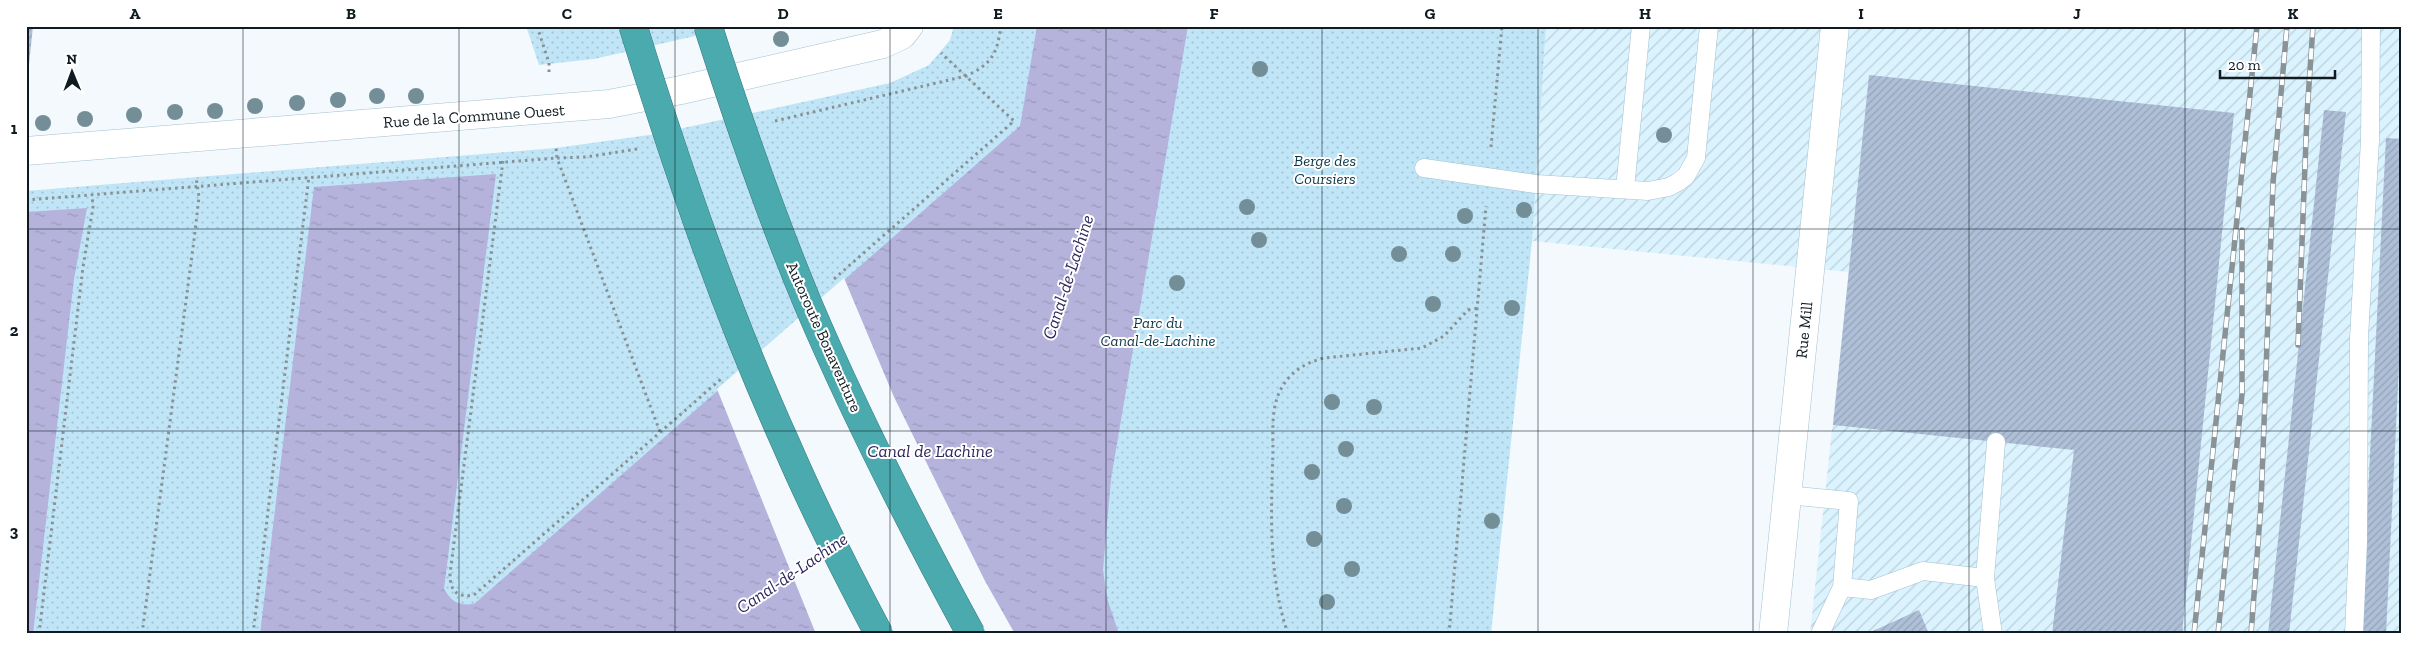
<svg xmlns="http://www.w3.org/2000/svg" width="2428" height="660" viewBox="0 0 2428 660" font-family="'Zilla Slab',serif">
<style>
.industrial{fill:url(#industrial-furrows)}
.grass{fill:url(#grass-dots)}
.water{fill:url(#water-ripples)}
.pier{fill:#f3f9fc}
.building{fill:url(#building-hatch)}
.lines{fill:none;stroke-linecap:round;stroke-linejoin:round}
.service-casing{stroke:#a3c2d0;stroke-width:19}
.tertiary-casing{stroke:#a3c2d0;stroke-width:29}
.path{stroke:#889195;stroke-width:3;stroke-dasharray:2.5 4;stroke-linecap:butt}
.service{stroke:#fff;stroke-width:18}
.tertiary{stroke:#fff;stroke-width:28}
.rail-casing{stroke:#899296;stroke-width:5.5}
.rail{stroke:#fff;stroke-width:4;stroke-dasharray:11;stroke-linecap:butt}
.motorway-bridge-casing{stroke:#36787c;stroke-width:29;stroke-linecap:butt}
.motorway-bridge{stroke:#4baaae;stroke-width:28}
.tree{fill:#748e98}
.grid{fill:none;stroke:#0f1b20;stroke-width:1;stroke-opacity:0.55}
.labels{text-anchor:middle;dominant-baseline:central;stroke-width:4;stroke-linejoin:round;paint-order:stroke}
.street-label{font-size:16px;fill:#0f1b20;stroke:#fff}
.park-label{font-size:16px;font-style:italic;fill:#0d3747;stroke:#fff}
.water-label{font-size:18px;font-style:italic;fill:#30285c;stroke:#fff}
.neatline{fill:none;stroke:#0f1b20;stroke-width:2}
.grid-label{font-size:16px;text-anchor:middle;font-weight:bold;fill:#0f1b20}
</style>
<defs>
<pattern id="industrial-furrows" width="10" height="10" patternUnits="userSpaceOnUse" patternTransform="scale(1.25)"><rect width="10" height="10" fill="#dbf3fe"/><path d="M-1 1l2-2M0 10L10 0M9 11l2-2" fill="none" stroke="#bbd0d9"/></pattern>
<pattern id="grass-dots" width="8" height="8" patternUnits="userSpaceOnUse" patternTransform="scale(1.25)"><rect width="8" height="8" fill="#c0e5f7"/><path d="M2 2h.1M6 6h.1" fill="none" stroke="#a4c4d3" stroke-width="1.8" stroke-linecap="round"/></pattern>
<pattern id="water-ripples" width="26" height="14" patternUnits="userSpaceOnUse" patternTransform="scale(1.25)"><rect width="26" height="14" fill="#b5b3dc"/><path d="M2 4q2-2 4 0t4 0M15 11q2-2 4 0t4 0" fill="none" stroke="#9a99bc"/></pattern>
<pattern id="building-hatch" width="6" height="6" patternUnits="userSpaceOnUse" patternTransform="scale(1.25)"><rect width="6" height="6" fill="#aebfd7"/><path d="M-1 1l2-2M0 6l6-6M5 7l2-2" fill="none" stroke="#94a4b8"/></pattern>
</defs>
<rect width="100%" height="100%" fill="#f3f9fc"/>
<path class="industrial" d="M1546,26H2402V634H1810L1849,272L1532,241Z"/>
<path class="grass" d="M526,26H739L594,59L539,65Z
M954,26H1546L1532,241L1491,634H26V191L556,148L656,134L890,83L929,65L950,40Z"/>
<path class="water" d="M1037,26H1188L1111,479L1103,570L1107,598L1119,634H260L314,187L496,174L444,589C452,602 458,606 474,604L1020,126Z
M87,208L74,279L33,634H26V212Z"/>
<path class="pier" d="M844,278L894,397L985,581L1015,634H816L717,389Z"/>
<path class="building" d="M26,26H33L28,74H26Z
M1869,75L2234,113L2182,634H2052L2074,450L1833,425Z
M2324,110L2346,112L2289,634H2268Z
M2386,138L2402,139V303L2386,634H2361Z
M1919,610L1929,634H1866L1884,626Z"/>
<g class="lines">
<defs>
<path id="service" d="M1424,168L1536,184L1648,191L1669,187L1678,182L1686,176L1696,158L1709,26
M1625,189L1641,26
M1787,495L1849,501L1842,587L1820,634
M1985,578L1993,634
M1842,587L1871,590L1923,571L1985,578L1996,442
M2354,634L2358,543L2359,338L2370,140L2371,26"/>
<path id="tertiary" d="M26,151L609,104L681,90L883,44L902,35L909,26
M1773,634L1835,26"/>
</defs>
<use href="#service" class="service-casing"/>
<use href="#tertiary" class="tertiary-casing"/>
<path class="path" d="M537,26L549,63V74
M775,121L966,76C992,64 997,54 1001,26
M1491,147L1502,26
M637,149L586,157L557,158L660,432
M503,161L450,574C450,591 457,598 474,595L721,379
M26,200L557,158L556,148
M834,279L1014,121L941,53
M39,634L83,267L93,207L92,194
M142,634L194,240L199,197L196,177
M253,634L309,176
M1288,634C1268,576 1271,512 1273,451C1273,433 1271,408 1280,391C1289,372 1305,363 1324,358L1422,348L1444,336L1468,310L1478,308
M1449,634L1486,206"/>
<use href="#service" class="service"/>
<use href="#tertiary" class="tertiary"/>
<defs>
<path id="rail" d="M2298,345L2307,114L2313,26
M2194,634L2257,26
M2218,634L2242,394V230
M2251,634L2261,504L2273,183L2287,26"/>
</defs>
<use href="#rail" class="rail-casing"/>
<use href="#rail" class="rail"/>
<defs>
<path id="motorway-bridge" d="M633,26C677,168 725,309 786,444C814,509 846,572 879,634
M708,26C738,120 770,213 808,304C856,417 912,526 971,634"/>
</defs>
<use href="#motorway-bridge" class="motorway-bridge-casing"/>
<use href="#motorway-bridge" class="motorway-bridge"/>
</g>
<g class="tree">
<circle cx="781" cy="39" r="8"/>
<circle cx="1260" cy="69" r="8"/>
<circle cx="377" cy="96" r="8"/>
<circle cx="416" cy="96" r="8"/>
<circle cx="338" cy="100" r="8"/>
<circle cx="297" cy="103" r="8"/>
<circle cx="255" cy="106" r="8"/>
<circle cx="215" cy="111" r="8"/>
<circle cx="175" cy="112" r="8"/>
<circle cx="134" cy="115" r="8"/>
<circle cx="85" cy="119" r="8"/>
<circle cx="43" cy="123" r="8"/>
<circle cx="1664" cy="135" r="8"/>
<circle cx="1247" cy="207" r="8"/>
<circle cx="1524" cy="210" r="8"/>
<circle cx="1465" cy="216" r="8"/>
<circle cx="1259" cy="240" r="8"/>
<circle cx="1399" cy="254" r="8"/>
<circle cx="1453" cy="254" r="8"/>
<circle cx="1177" cy="283" r="8"/>
<circle cx="1433" cy="304" r="8"/>
<circle cx="1512" cy="308" r="8"/>
<circle cx="1332" cy="402" r="8"/>
<circle cx="1374" cy="407" r="8"/>
<circle cx="1346" cy="449" r="8"/>
<circle cx="1312" cy="472" r="8"/>
<circle cx="1344" cy="506" r="8"/>
<circle cx="1492" cy="521" r="8"/>
<circle cx="1314" cy="539" r="8"/>
<circle cx="1352" cy="569" r="8"/>
<circle cx="1327" cy="602" r="8"/>
</g>
<path class="grid" d="M243,26V634M459,26V634M675,26V634M890,26V634M1106,26V634M1322,26V634M1538,26V634M1753,26V634M1969,26V634M2185,26V634M26,229H2402M26,431H2402"/>
<g class="labels">
<g class="street-label">
<text transform="translate(474 116) rotate(-4)">Rue de la Commune Ouest</text>
<text transform="translate(1804 330) rotate(-84)">Rue Mill</text>
<text transform="translate(824 337) rotate(66)">Autoroute Bonaventure</text>
</g>
<g class="park-label">
<text x="1325" y="160">Berge des<tspan x="1325" dy="18">Coursiers</tspan></text>
<text x="1158" y="322">Parc du<tspan x="1158" dy="18">Canal-de-Lachine</tspan></text>
</g>
<g class="water-label">
<text transform="translate(1068 277) rotate(-72)">Canal-de-Lachine</text>
<text x="930" y="451">Canal de Lachine</text>
<text transform="translate(792 573) rotate(-34)">Canal-de-Lachine</text>
</g>
</g>
<rect width="2428" height="660" fill="none" stroke="#ffffff" stroke-width="55"/>
<g transform="translate(72 72) rotate(359)" stroke="#ffffff" stroke-width="4" paint-order="stroke">
<path d="M0-4L9 19L0 12L-9 19Z" fill="#0f1b20"/>
<text y="-8" font-size="14" font-weight="bold" text-anchor="middle" fill="#0f1b20">N</text>
</g>
<path d="M2220 70v8h115v-8" fill="none" stroke="#0f1b20" stroke-width="2.5"/>
<text x="2228" y="70" font-size="15" fill="#0f1b20" stroke="#ffffff" stroke-width="4" paint-order="stroke">20 m</text>
<rect x="28" y="28" width="2372" height="604" class="neatline"/>
<g class="grid-label">
<text x="135" y="19">A</text>
<text x="351" y="19">B</text>
<text x="567" y="19">C</text>
<text x="783" y="19">D</text>
<text x="998" y="19">E</text>
<text x="1214" y="19">F</text>
<text x="1430" y="19">G</text>
<text x="1645" y="19">H</text>
<text x="1861" y="19">I</text>
<text x="2077" y="19">J</text>
<text x="2293" y="19">K</text>
<text x="14" y="134">1</text>
<text x="14" y="336">2</text>
<text x="14" y="537">3</text>
</g>
</svg>
